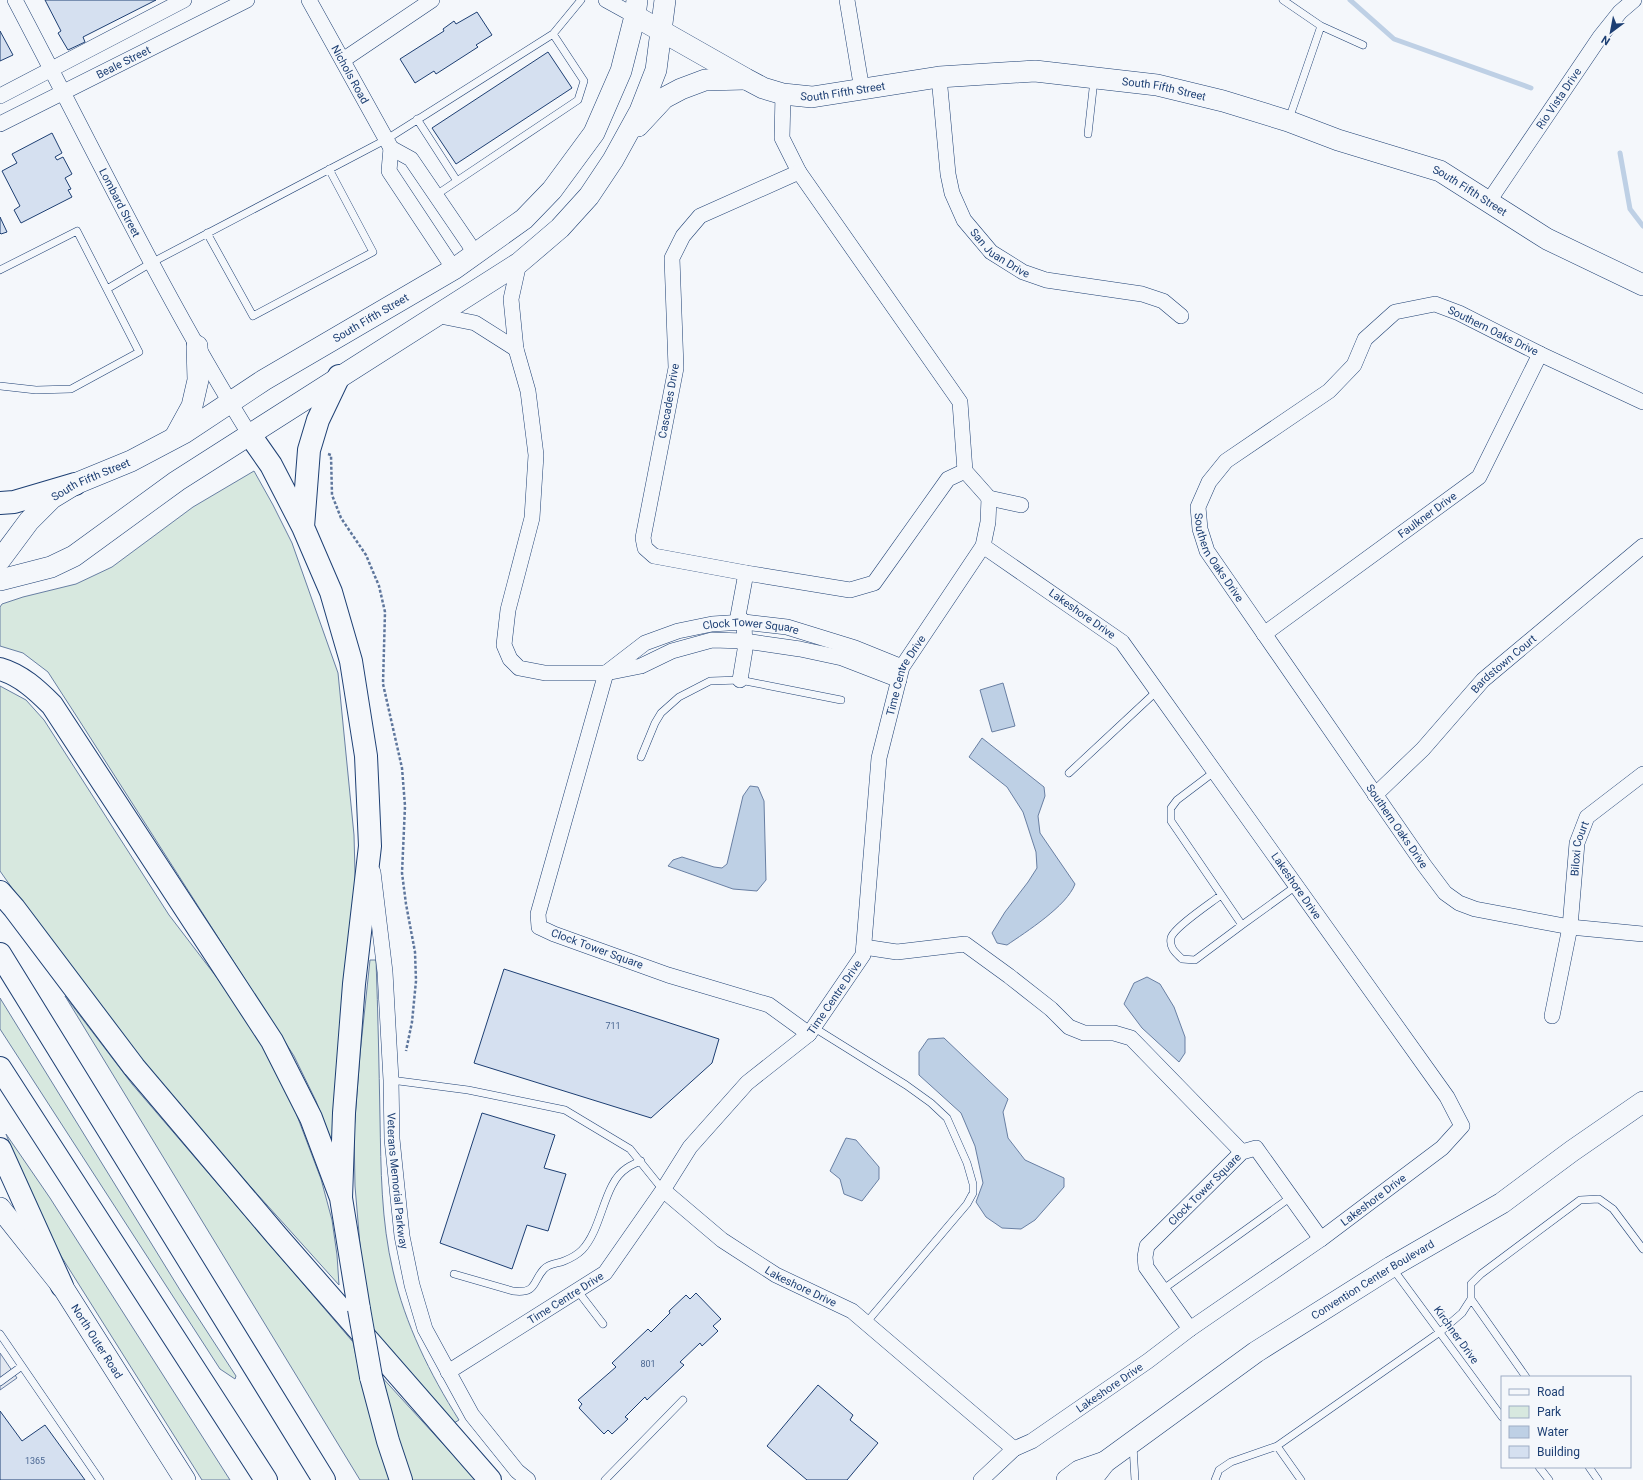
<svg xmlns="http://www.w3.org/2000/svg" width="1643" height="1480" viewBox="0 0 1643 1480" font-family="Roboto,sans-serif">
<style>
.green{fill:#d7e8df;stroke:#687fa3}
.parking{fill:#e3e8f0;stroke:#687fa3}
.water{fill:#bed0e5;stroke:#687fa3}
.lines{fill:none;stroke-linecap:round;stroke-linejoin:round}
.stream{stroke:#bed0e5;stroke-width:5}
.building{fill:#d5e0f0;stroke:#1d3f73}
.lane-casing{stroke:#1d3f73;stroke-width:8}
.street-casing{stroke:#1d3f73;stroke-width:16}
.secondary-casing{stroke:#1d3f73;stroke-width:22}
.highway-casing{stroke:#1d3f73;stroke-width:24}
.path{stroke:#5e769c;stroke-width:2.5;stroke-dasharray:3 2;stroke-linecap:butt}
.lane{stroke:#f4f7fb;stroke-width:7}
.street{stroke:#f4f7fb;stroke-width:15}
.secondary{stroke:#f4f7fb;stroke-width:21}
.highway{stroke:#f4f7fb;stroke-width:22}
.highway-bridge-casing{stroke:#1d3f73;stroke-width:24;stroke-linecap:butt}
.highway-bridge{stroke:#f4f7fb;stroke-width:22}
.labels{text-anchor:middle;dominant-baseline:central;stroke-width:3;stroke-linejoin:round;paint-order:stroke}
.number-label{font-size:9px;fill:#4b6792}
.street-label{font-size:11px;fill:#1d3f73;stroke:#f4f7fb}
</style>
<rect width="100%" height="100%" fill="#f4f7fb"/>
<path class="green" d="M254,471L273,505L292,543L338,673L354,835L356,911L335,1150L316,1101L294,1056L79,720L48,672L23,653L0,646V607L2,604L23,597L76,584L112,567L193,507Z
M0,686L26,700L44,720L169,915L218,979L268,1053L296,1113L321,1179L332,1220L337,1255L339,1285L240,1175L142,1062L50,942L0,871Z
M370,960H376C378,1013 379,1065 380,1118C381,1169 381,1221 393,1271C405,1324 430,1374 459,1420L454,1423L370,1327L361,1257L355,1186L354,1131L360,1054Z
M65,996L132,1084L353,1342L360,1375L392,1480H360Z
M0,998L180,1290L236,1376L235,1379L220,1369L0,1029Z
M6,1134L50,1198L230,1480H202L61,1256L31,1199Z
M379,1374L476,1480H409Z"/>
<path class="parking" d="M0,1353L17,1378L0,1390Z"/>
<path class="water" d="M1003,683L1015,726L992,732L980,690Z
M982,738L1044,787L1045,796L1038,816L1040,833L1075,884C1067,906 1026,932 1007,945L997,943L992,933L1005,912L1028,882L1037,868L1036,852L1023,812L1007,787L969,757Z
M750,786L758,787L764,801L766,880L757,891L733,889L668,866L673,860L682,857L714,867L722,868L727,864L743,796Z
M1147,977L1160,984L1174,1007L1185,1037V1053L1179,1062L1142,1028L1124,1004L1134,983Z
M944,1038L1008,1099L1003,1112L1008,1138L1025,1160L1064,1178V1187L1035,1220L1021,1229L1002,1228L986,1217L976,1202L983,1183L975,1146L961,1113L919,1075V1052L928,1039Z
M846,1138L856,1140L879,1167V1179L862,1201L844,1194L840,1179L830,1171Z"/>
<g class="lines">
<path class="stream" d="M1350,0L1394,39L1531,88
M1620,153L1630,209L1643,226"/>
</g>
<path class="building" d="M45,0H156L83,37L85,42L68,50L58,33L61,31Z
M477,12L492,35L476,45L478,47L436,74L434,71L415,83L400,59L444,31L443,29L454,21L456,24Z
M0,31L13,55L0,61Z
M548,52L572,88L456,164L432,128Z
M52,133L62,153L55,157L57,160L63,157L72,174L65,178L71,189L68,190L72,197L21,223L14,210L20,206L2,171L17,163L12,154Z
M0,217L7,232L1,234L0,233Z
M504,969L719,1039L712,1063L651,1118L474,1063Z
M482,1113L555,1135L544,1168L566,1174L548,1231L527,1225L512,1269L440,1243Z
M696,1293L721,1319L713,1326L718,1331L702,1346L700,1343L680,1362L684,1365L647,1400L645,1397L625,1417L628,1419L612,1434L608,1430L604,1434L579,1408L582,1404L578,1400L616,1367L612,1363L648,1329L651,1332L670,1313L669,1311L686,1295L690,1299Z
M818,1385L853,1415L850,1420L878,1443L847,1480H807L767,1446Z
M0,1411L22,1441L45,1425L85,1480H0Z"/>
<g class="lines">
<defs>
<path id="lane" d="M1283,0L1321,26L1363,45
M417,119L457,181
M1289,119L1321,26
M1088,134L1094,80
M436,195L578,100L584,81L553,34
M207,233L253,316L373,252L329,169
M0,270L77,231L139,352L71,389L36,390L0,386
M107,289L151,263L387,139L553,34L581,0
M641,757L655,723L661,713L679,697L710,681L740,680L841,700
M1214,772L1177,800L1171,808V821L1242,925L1296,886
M1069,773L1157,691
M1221,895C1211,903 1173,928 1171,938C1169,948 1176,953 1182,959L1195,960L1242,925
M813,1027L906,1085L931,1103L947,1118L967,1163L973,1184V1193L967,1204L866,1323
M391,1080L468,1090L565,1110L630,1149L663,1190
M1393,1269L1502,1417
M454,1274L513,1291C537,1294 532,1282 544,1269C550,1263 557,1264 564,1261C569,1259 578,1254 582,1250C603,1228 603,1183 627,1168C631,1165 636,1163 641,1161
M577,1290L603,1324
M1162,1290L1291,1197
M1471,1299L1526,1377
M0,1334L100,1480
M0,1382L22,1366
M1133,1446L1135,1480
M1539,1467L1549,1480
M1589,1467L1598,1480
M605,1480L683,1400
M1215,1480L1219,1470L1231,1462L1277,1446
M1301,1480L1277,1446L1440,1332L1462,1313L1471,1299V1284L1481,1274L1580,1200L1599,1199L1613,1209L1643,1249"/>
<g id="street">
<path id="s1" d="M15,0C92,146 163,295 250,435"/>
<path id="s2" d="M309,0L391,148L411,159L469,244L475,255"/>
<path d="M606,0L635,16"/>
<path d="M847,0L862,90"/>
<path d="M343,60L432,0"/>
<path id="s3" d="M939,77L948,174L952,193L964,220L991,252L1023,272L1046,280L1142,294L1163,301L1181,316"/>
<path d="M783,94L782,138L799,172L960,402L965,471L989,498"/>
<path d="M0,96L184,0"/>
<path id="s4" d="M0,124L247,0"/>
<path d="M391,148L389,171L454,269"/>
<path d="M799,172L700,216L683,236L672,258L676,368L643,538L645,548L654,556L746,573L850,590L874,583L948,479L965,471"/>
<path id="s5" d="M1489,201L1600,37L1620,12L1634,0"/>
<path d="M519,263L511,299L516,349L528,391L536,455L532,518L508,610L504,645L510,659L519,668L545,673H606L641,666L672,651L712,640L745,641L800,649L842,658L899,680"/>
<path d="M435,315L475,323L516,349"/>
<path id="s6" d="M1643,402L1540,354L1459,313L1435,304L1395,312L1365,339L1354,365L1329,391L1226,461L1209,482L1198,507L1200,529L1207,551L1424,865L1445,893L1459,903L1475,909L1570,927L1643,934"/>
<path d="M989,498L1021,505"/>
<path id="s7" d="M1264,634L1479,477L1540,354"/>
<path d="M740,680L745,650L744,622L738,616L746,573"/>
<path id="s8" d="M1375,795L1423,749L1483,680L1643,546"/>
<path id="s9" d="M373,872L385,972L391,1080L392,1139L402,1236L412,1285L425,1329L472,1415L517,1471L528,1480"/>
<path d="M864,947L897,952L965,944L1009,976L1051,1009L1069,1027L1084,1033H1114L1131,1038L1242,1152"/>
<path id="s10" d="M1552,1016L1570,927L1577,843L1587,817L1643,774"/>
<path id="s11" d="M809,1034L769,1005L668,975L554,934L539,927L538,914L606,673L645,643L678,631L712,624L744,622L787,627L855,648L902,667"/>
<path id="s12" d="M663,1190L722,1240L776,1275L852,1311L1014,1449"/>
<path id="s13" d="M1190,1329L1146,1267L1145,1257L1147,1246L1242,1152L1256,1148L1321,1239"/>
<path id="s14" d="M448,1372L605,1273L663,1190L690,1147L747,1083L809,1034L863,955L879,758L902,667L983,546L988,522L989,498"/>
<path id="s15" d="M981,1480L1014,1449L1032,1441L1148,1361L1190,1329L1321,1239L1442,1148L1462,1126L1447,1097L1122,642L983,546"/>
</g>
<g id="secondary">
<path id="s16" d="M635,16L746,79L763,88L783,94L812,97L939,77L1035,71L1157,85L1223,101L1288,121L1338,140L1440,171L1547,239L1643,285"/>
<path d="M638,126L664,98L681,89L705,80L745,79"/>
<path d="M175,437L192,406L198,380L197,346"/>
<path id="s17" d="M0,560L29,521L52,498L75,484L131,461L184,433L264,380L454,269L524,219L552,190L594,133L621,71L635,16L637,0"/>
<path d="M0,580L51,567L74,556L177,481L519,263L560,228L589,196L613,160L640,111L656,70L665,0"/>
<path id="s18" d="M0,1208L62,1286L185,1480"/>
<path d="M1067,1480L1079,1471L1105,1462"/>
<path id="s19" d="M1091,1480L1105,1462L1256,1352L1391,1267L1502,1203L1572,1151L1643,1102"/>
</g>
<path id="highway" d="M250,435L271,465L303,527L331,592L351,661L366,756L370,846L354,984L344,1113L341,1198
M0,503L14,502L75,484
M303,527L309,450L318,420L339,376
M0,669C21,675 37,690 52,705L272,1041L311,1118L341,1198L359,1309
M0,892L14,908L134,1067L277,1236L490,1480
M0,954L324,1480
M0,1068L266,1480
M0,1149L62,1286
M371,1377L388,1441L401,1480"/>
</defs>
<use href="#lane" class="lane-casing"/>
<use href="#street" class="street-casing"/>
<use href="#secondary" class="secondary-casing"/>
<use href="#highway" class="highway-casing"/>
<path class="path" d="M328,454L331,455L332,495L341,518L366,555L379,586L385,612L383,684L402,768L405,806L402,873L406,904L415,952L416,981L412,1022L406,1051"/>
<use href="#lane" class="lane"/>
<use href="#street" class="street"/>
<use href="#secondary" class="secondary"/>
<use href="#highway" class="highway"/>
<defs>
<path id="highway-bridge" d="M359,1309L371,1377"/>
</defs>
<use href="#highway-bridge" class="highway-bridge-casing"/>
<use href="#highway-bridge" class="highway-bridge"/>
</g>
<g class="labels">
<g class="number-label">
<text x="613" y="1026">711</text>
<text x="648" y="1364">801</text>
<text x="35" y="1461">1365</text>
</g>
<g class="street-label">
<text stroke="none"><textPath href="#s4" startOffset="138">Beale Street</textPath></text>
<text stroke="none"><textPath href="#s2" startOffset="85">Nichols Road</textPath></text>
<text stroke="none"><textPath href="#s16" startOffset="552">South Fifth Street</textPath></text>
<text stroke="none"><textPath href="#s16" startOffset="228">South Fifth Street</textPath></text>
<text stroke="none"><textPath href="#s5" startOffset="124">Rio Vista Drive</textPath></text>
<text stroke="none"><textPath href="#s16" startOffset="876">South Fifth Street</textPath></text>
<text stroke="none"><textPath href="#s1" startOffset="228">Lombard Street</textPath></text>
<text stroke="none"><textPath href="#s3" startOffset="196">San Juan Drive</textPath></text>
<text stroke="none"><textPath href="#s17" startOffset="448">South Fifth Street</textPath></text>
<text transform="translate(1493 331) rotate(26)">Southern Oaks Drive</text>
<text transform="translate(669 401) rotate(-80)">Cascades Drive</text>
<text stroke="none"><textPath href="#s17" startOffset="124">South Fifth Street</textPath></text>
<text stroke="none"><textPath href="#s7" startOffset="202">Faulkner Drive</textPath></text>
<text stroke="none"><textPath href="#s6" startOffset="610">Southern Oaks Drive</textPath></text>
<text transform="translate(1082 614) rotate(35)">Lakeshore Drive</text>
<text stroke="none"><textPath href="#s11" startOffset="714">Clock Tower Square</textPath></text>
<text stroke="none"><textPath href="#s8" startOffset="184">Bardstown Court</textPath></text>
<text stroke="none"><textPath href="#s14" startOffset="883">Time Centre Drive</textPath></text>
<text stroke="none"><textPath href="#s6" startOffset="934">Southern Oaks Drive</textPath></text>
<text stroke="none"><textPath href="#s10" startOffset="170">Biloxi Court</textPath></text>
<text transform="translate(1296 886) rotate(55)">Lakeshore Drive</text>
<text transform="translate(597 949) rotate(20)">Clock Tower Square</text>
<text stroke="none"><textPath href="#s14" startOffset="547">Time Centre Drive</textPath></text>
<text stroke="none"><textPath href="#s9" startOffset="310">Veterans Memorial Parkway</textPath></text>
<text stroke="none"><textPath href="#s13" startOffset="178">Clock Tower Square</textPath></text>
<text stroke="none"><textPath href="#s15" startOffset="483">Lakeshore Drive</textPath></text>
<text stroke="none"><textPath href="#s19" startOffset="347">Convention Center Boulevard</textPath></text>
<text stroke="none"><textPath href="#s12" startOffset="169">Lakeshore Drive</textPath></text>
<text stroke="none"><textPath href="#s14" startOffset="139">Time Centre Drive</textPath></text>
<text transform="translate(1456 1335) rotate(54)">Kirchner Drive</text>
<text stroke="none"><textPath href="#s18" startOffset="165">North Outer Road</textPath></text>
<text stroke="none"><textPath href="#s15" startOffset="159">Lakeshore Drive</textPath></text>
</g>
</g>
<rect x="1501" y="1376" width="130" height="92" fill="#f4f7fb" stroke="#9eadc5"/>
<rect x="1509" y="1389" width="20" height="6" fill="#f4f7fb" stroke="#9eadc5"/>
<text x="1537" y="1396" font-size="12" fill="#1d3f73">Road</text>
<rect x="1509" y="1406" width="20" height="12" fill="#d7e8df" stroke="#9eadc5"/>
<text x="1537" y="1416" font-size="12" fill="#1d3f73">Park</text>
<rect x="1509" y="1426" width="20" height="12" fill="#bed0e5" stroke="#9eadc5"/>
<text x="1537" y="1436" font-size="12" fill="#1d3f73">Water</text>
<rect x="1509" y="1446" width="20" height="12" fill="#d5e0f0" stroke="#9eadc5"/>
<text x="1537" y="1456" font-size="12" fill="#1d3f73">Building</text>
<g transform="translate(1611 32) rotate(212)" stroke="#f4f7fb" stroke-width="3" paint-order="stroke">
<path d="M0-3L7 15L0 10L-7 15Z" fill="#1d3f73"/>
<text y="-6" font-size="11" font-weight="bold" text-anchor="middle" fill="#1d3f73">N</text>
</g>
</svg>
